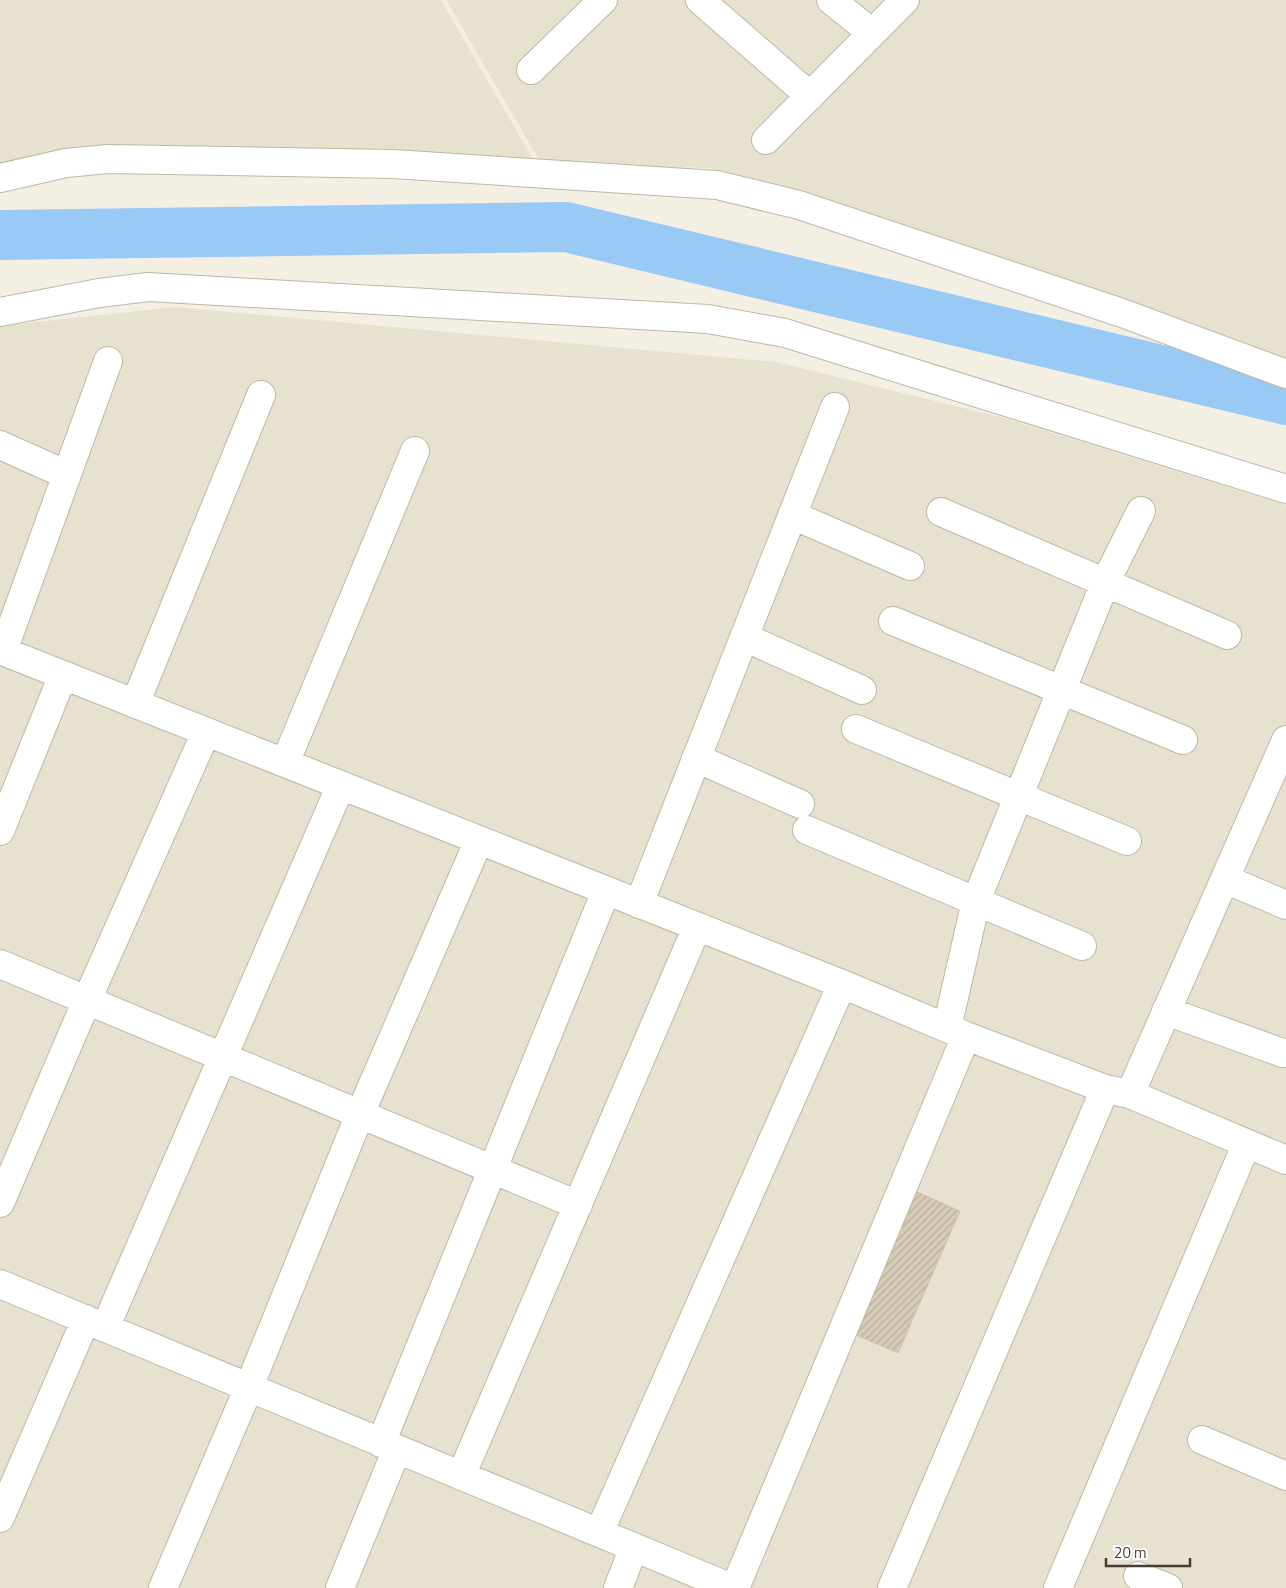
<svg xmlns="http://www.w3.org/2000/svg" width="1286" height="1588" viewBox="0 0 1286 1588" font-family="'Titillium Web',sans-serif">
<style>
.residential{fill:#e7e1d0}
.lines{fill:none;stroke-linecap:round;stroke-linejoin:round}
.river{stroke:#99caf6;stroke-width:50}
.building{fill:url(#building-hatch);stroke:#d1c4aa}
.minor-casing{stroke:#bfb7a5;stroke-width:30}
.minor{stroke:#fff;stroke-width:28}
</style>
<defs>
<pattern id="building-hatch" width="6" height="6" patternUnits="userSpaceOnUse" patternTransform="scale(1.25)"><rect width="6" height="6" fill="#d5cbb7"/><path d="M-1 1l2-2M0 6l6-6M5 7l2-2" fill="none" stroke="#b8af9e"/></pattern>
</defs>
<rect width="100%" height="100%" fill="#f3efe3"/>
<path class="residential" d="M0,0H441L534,161L0,165Z
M446,0H1286V361L794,190L710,168L541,163Z
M175,307L776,362L1004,418L1286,505V1588H0V326Z"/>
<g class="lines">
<path class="river" d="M0,235L566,227L1286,400"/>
</g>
<path class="building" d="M917,1192L960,1211L898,1353L856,1335Z"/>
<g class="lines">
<defs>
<path id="minor" d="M700,0L810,96
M831,0L872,33
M531,70L603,0
M766,140L905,0
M0,178L66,163L108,159L393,164L717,185L799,205L1122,313L1286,374
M0,312L99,293L148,287L708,319L785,333L1286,489
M0,445L67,475
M941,512L1227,635
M792,515L910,566
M893,621L1183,740
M744,637L862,690
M0,650L842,984L966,1036L1105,1089L1130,1094L1286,1160
M3,651L108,361
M135,704L261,395
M856,729L1127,841
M696,758L800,804
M285,763L415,451
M807,830L1082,946
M0,831L63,675
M1225,879L1286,905
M639,904L835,407
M0,964L578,1205
M1166,1011L1283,1053
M947,1028L976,901L1105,583L1141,511
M1130,1094L1286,740
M0,1203L87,1000L206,732
M0,1284L732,1588
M105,1328L341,785
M1202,1440L1286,1476
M381,1443L606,891
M461,1476L697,927
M0,1518L86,1319
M599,1533L842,984
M1138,1576L1168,1588
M163,1588L249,1387L360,1114L479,840
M340,1588L397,1449
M618,1588L634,1547
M735,1588L966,1036
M892,1588L1105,1089
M1058,1588L1246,1145"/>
</defs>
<use href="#minor" class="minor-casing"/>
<use href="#minor" class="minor"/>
</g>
<path d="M1106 1558v8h84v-8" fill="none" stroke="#453f33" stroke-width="2.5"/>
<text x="1114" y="1558" font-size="15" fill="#453f33" stroke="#ffffff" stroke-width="4" paint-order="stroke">20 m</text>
</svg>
